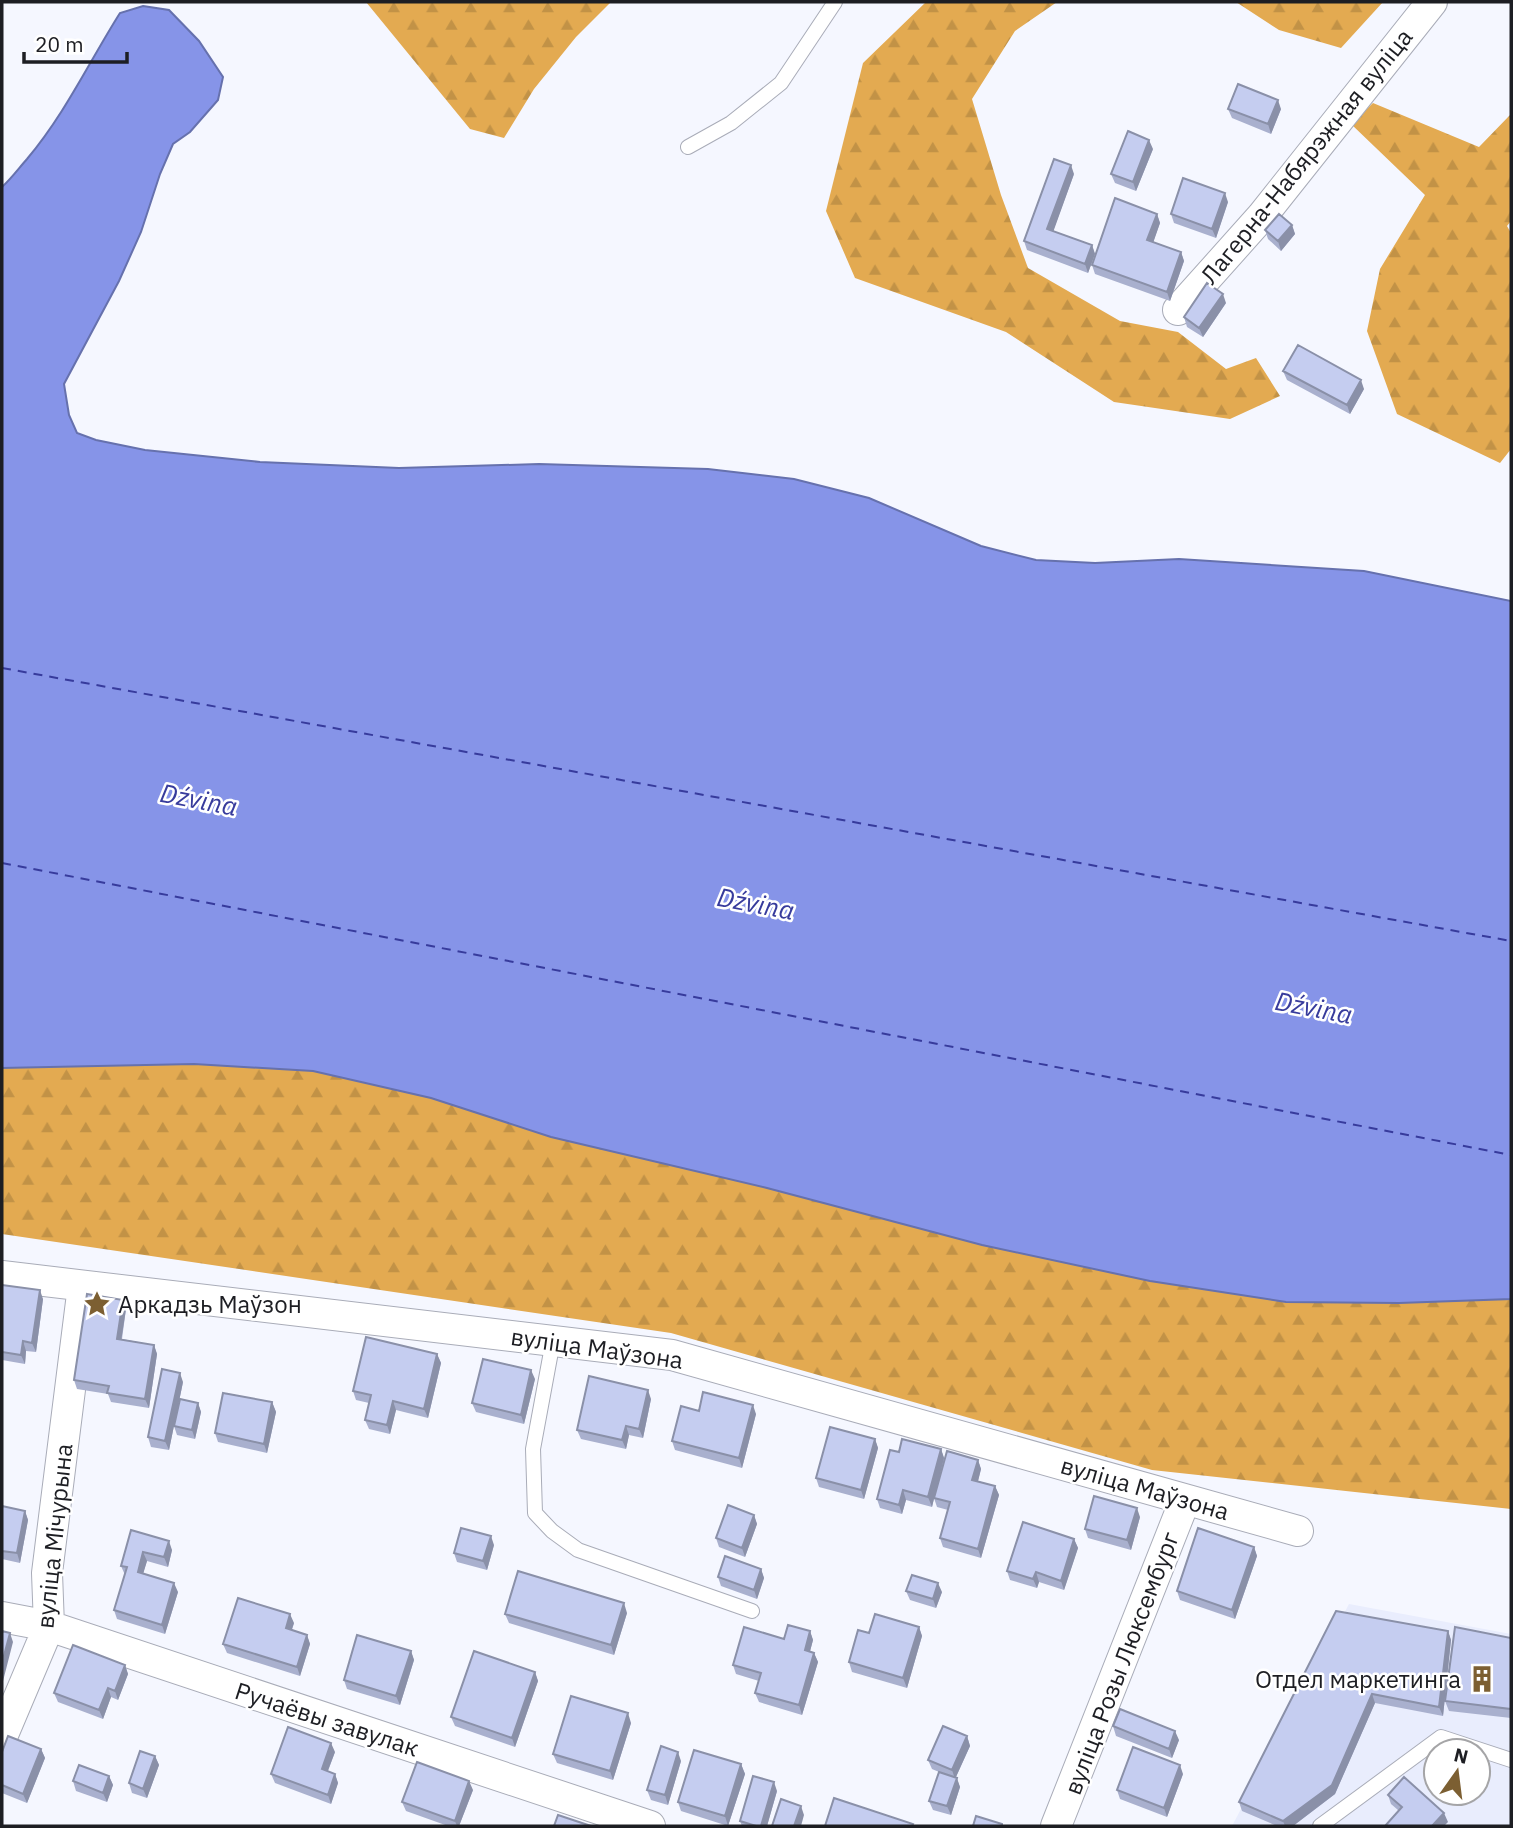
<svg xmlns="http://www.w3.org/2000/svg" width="1513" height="1828" viewBox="0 0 1513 1828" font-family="'IBM Plex Sans',sans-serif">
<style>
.built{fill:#e9edfd;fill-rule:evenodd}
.forest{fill:url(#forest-firs)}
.water{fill:#8694e8;stroke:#6671ad;stroke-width:2}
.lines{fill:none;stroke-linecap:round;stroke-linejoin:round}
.ferry{stroke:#373b9c;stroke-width:2;stroke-dasharray:9 7;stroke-linecap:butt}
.lane-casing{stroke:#a9acb8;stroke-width:16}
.street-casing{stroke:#a9acb8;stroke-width:32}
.lane{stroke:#fff;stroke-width:14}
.street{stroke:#fff;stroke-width:30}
.wall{fill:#a9b0ce}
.shaded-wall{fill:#8a90a8}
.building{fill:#c5cdf0;stroke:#8a90a8;stroke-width:2}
.labels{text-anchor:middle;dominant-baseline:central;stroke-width:5;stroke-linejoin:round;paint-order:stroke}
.street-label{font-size:24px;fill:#1d1e23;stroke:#fff}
.poi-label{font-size:24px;fill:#1d1e23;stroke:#fff;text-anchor:start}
.water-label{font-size:26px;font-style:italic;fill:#373b9c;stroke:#fff}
</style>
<defs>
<pattern id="forest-firs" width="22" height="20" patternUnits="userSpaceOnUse" patternTransform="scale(1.75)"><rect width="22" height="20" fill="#e3aa51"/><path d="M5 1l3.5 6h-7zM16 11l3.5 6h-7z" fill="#c29246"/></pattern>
</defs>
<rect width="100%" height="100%" fill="#f5f7ff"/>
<path class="built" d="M1349,1604L1511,1634V1826H1232ZM1436,1751H1478V1793H1436Z"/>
<path class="forest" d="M366,2H611L576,37L534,89L504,138L470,129Z
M926,2H1057L1015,31L972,99L1001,195L1028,268L1120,321L1178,332L1226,369L1256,358L1280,396L1230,419L1114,402L1006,332L855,278L826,211L863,63Z
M1236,2H1383L1341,48L1279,30Z
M1373,103L1479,147L1511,114V221L1507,226L1511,233V449L1500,463L1397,414L1367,331L1380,269L1425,195L1351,124Z
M194,1064L313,1071L431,1098L551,1137L767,1188L982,1245L1150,1281L1286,1302L1399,1303L1511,1299V1509L1152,1470L671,1333L2,1234V1068Z"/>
<path class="water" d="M143,6L169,10L199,41L223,77L218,100L190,132L173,144L160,174L141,232L119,281L64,384L69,415L77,433L96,440L145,450L260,462L399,468L539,464L708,469L794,479L869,498L981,546L1036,560L1095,563L1179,559L1364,571L1511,601V1299L1399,1303L1286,1302L1150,1281L982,1245L767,1188L551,1137L431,1098L313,1071L194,1064L2,1068V187C11,179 19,168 27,159C65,114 89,62 120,13Z"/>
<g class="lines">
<path class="ferry" d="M2,668L1511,941
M2,863L1511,1155"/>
<defs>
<path id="lane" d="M688,147L731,123L781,83L835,2
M553,1341L533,1449L535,1513L552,1531L578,1550L752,1611
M1320,1826L1441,1737L1511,1760"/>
<path id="street" d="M1178,310L1262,216L1432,2
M2,1276L672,1355L1298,1531
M2,1617L49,1626L650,1826
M2,1737L49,1626L47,1573L83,1286
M1056,1826L1185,1500"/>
</defs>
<use href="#lane" class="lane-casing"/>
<use href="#street" class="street-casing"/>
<use href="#lane" class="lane"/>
<use href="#street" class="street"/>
</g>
<path class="wall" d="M1228,109H1281L1271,134L1232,118Z
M1153,149L1136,191L1115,183L1111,174Z
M1074,174L1053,231L1092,245L1095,254L1088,273L1027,250L1024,241Z
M1228,202L1216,238L1174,223L1171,214Z
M1157,214L1160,223L1153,242L1181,252L1184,261L1170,301L1095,274L1092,265Z
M1292,225L1295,234L1281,251L1268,239L1265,230Z
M1226,303L1203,337L1187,327L1184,317Z
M1283,371L1364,389L1350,414L1287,380Z
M2,1285L43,1299L36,1352L26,1351L25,1364L2,1360Z
M126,1309L122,1339L154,1345L157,1354L149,1408L111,1402L108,1394L77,1389L74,1380Z
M437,1354L441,1363L428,1418L396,1410L390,1434L369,1429L365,1420L369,1403L356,1400L353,1391Z
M535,1379L524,1424L476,1412L472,1403Z
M183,1382L169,1450L151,1447L148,1437Z
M651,1399L643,1438L629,1435L626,1449L581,1439L577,1430Z
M272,1402L276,1412L267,1453L218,1442L215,1433Z
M198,1403L201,1412L195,1439L177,1435L174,1426Z
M699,1411L756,1414L742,1468L675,1450L672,1441Z
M875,1439L878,1448L864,1499L819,1487L816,1478Z
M941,1449L944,1458L978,1460L981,1469L978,1481L995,1486L999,1495L981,1558L943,1547L940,1538L948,1510L937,1507L934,1498L932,1507L906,1500L902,1514L880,1508L877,1499L899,1452Z
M2,1506L25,1511L28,1520L20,1563L2,1559Z
M754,1515L757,1524L745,1557L719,1547L716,1538Z
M1140,1517L1131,1550L1088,1538L1085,1529Z
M131,1530L172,1550L168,1567L147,1561L143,1573L178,1592L165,1634L117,1619L114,1610L125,1575L121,1566Z
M1074,1539L1078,1548L1064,1590L1039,1582L1037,1588L1010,1580L1007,1571Z
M494,1545L487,1570L457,1562L454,1553Z
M1254,1547L1257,1556L1235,1619L1180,1600L1177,1591Z
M761,1569L764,1578L757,1599L721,1586L718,1577Z
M906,1591L942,1592L936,1608L910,1600Z
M627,1613L614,1655L509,1623L505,1614Z
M294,1623L292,1630L307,1635L310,1644L300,1676L227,1653L223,1644Z
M919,1627L922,1636L907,1688L852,1672L849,1662L869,1633Z
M810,1631L813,1640L810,1651L814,1653L818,1662L802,1715L759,1702L755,1693L759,1681L736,1674L733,1665L784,1639Z
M1448,1631L1451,1640L1443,1716L1375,1703L1335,1794L1293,1826H1277L1242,1811L1239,1802Z
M1511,1638V1718L1449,1711L1445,1701Z
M411,1651L414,1660L400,1705L347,1689L344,1680Z
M125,1665L128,1674L118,1700L111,1697L103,1719L58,1702L54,1693Z
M535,1672L538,1681L515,1747L455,1726L451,1717Z
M631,1723L613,1780L557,1763L553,1754Z
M1113,1726L1179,1740L1172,1758L1116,1736Z
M967,1736L970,1746L956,1777L960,1787L951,1815L933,1810L929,1801L939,1772L932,1769L928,1760Z
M41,1749L45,1758L27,1803L2,1793V1752Z
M335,1752L328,1771L335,1774L338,1783L331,1804L275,1783L271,1774Z
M155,1756L159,1765L147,1798L132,1793L129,1783Z
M681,1761L668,1805L651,1800L647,1790Z
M741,1764L745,1774L728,1826L681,1811L678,1802Z
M1183,1774L1167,1817L1120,1799L1117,1790Z
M109,1776L113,1785L107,1802L76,1791L73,1781Z
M473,1790L459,1826H448L406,1811L402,1802Z
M777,1791L767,1826H742L740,1821Z
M1388,1795L1448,1822L1398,1810L1391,1804Z"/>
<path class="shaded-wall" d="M1278,100L1281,109L1271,134L1268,124Z
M1149,140L1153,149L1136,191L1133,182Z
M1071,165L1074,174L1051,238L1047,229Z
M1225,193L1228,202L1216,238L1212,229Z
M1157,214L1160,223L1151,249L1147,240Z
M1292,225L1295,234L1281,251L1278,241Z
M1092,245L1095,254L1088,273L1085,264Z
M1181,252L1184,261L1170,301L1167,292Z
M1223,294L1226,303L1203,337L1199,328Z
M1361,380L1364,389L1350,414L1347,405Z
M40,1290L43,1299L36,1352L32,1343Z
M123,1300L126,1309L120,1348L117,1339Z
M23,1341L26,1351L25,1364L21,1355Z
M154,1345L157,1354L149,1408L145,1399Z
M437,1354L441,1363L428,1418L424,1409Z
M531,1370L535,1379L524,1424L521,1415Z
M180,1373L183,1382L169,1450L165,1441Z
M648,1390L651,1399L643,1438L639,1429Z
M393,1401L396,1410L390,1434L387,1425Z
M272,1402L276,1412L267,1453L264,1444Z
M198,1403L201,1412L195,1439L192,1430Z
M753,1405L756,1414L742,1468L739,1458Z
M626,1426L629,1435L626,1449L622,1440Z
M875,1439L878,1448L864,1499L861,1490Z
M941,1449L944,1458L932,1507L928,1497Z
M978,1460L981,1469L976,1489L972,1480Z
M995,1486L999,1495L981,1558L978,1549Z
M903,1490L906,1500L902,1514L899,1505Z
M1137,1508L1140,1517L1131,1550L1127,1540Z
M25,1511L28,1520L20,1563L17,1553Z
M754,1515L757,1524L745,1557L742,1548Z
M491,1536L494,1545L487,1570L483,1561Z
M1074,1539L1078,1548L1064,1590L1061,1581Z
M169,1541L172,1550L168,1567L164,1557Z
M1254,1547L1257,1556L1235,1619L1232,1610Z
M143,1552L147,1561L141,1581L138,1572Z
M761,1569L764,1578L757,1599L754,1590Z
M1036,1572L1039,1582L1037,1588L1033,1579Z
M174,1583L178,1592L165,1634L162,1625Z
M938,1583L942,1592L936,1608L933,1599Z
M624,1603L627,1613L614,1655L611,1645Z
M290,1614L294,1623L289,1637L286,1628Z
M919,1627L922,1636L907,1688L903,1678Z
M810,1631L813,1640L808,1659L805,1650Z
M1448,1631L1451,1640L1443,1716L1439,1707Z
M10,1633L13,1642L2,1685V1663Z
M307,1635L310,1644L300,1676L297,1667Z
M411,1651L414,1660L400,1705L396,1696Z
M814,1653L818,1662L802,1715L799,1705Z
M125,1665L128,1674L118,1700L115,1691Z
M535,1672L538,1681L515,1747L512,1738Z
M108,1688L111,1697L103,1719L99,1710Z
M1372,1694L1375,1703L1335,1794L1293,1826H1285L1283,1821Z
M628,1713L631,1723L613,1780L610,1771Z
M1175,1731L1179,1740L1172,1758L1169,1749Z
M967,1736L970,1746L955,1779L952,1770Z
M331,1743L335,1752L325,1778L322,1769Z
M41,1749L45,1758L27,1803L23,1794Z
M678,1752L681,1761L668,1805L665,1795Z
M155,1756L159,1765L147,1798L143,1789Z
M741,1764L745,1774L728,1826L725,1816Z
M1180,1765L1183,1774L1167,1817L1164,1808Z
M335,1774L338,1783L331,1804L328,1795Z
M109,1776L113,1785L107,1802L103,1793Z
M957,1778L960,1787L951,1815L947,1806Z
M469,1781L473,1790L459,1826H457L455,1821Z
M774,1782L777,1791L767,1826H761Z
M801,1806L804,1815L801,1826H794Z
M1444,1813L1448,1822L1444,1826H1432Z"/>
<path class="building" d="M1238,84L1278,100L1268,124L1228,109Z
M1128,131L1149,140L1133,182L1111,174Z
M1054,159L1071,165L1047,229L1092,245L1085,264L1024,241Z
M1183,178L1225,193L1212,229L1171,214Z
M1115,198L1157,214L1147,240L1181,252L1167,292L1092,265Z
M1279,214L1292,225L1278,241L1265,230Z
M1207,283L1223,294L1199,328L1184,317Z
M1298,345L1361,380L1347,405L1283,371Z
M2,1285L40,1290L32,1343L23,1341L21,1355L2,1352Z
M87,1294L123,1300L117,1339L154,1345L145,1399L107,1393L109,1386L74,1380Z
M366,1337L437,1354L424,1409L393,1401L387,1425L365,1420L371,1395L353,1391Z
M483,1359L531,1370L521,1415L472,1403Z
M162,1369L180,1373L165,1441L148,1437Z
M589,1376L648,1390L639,1429L626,1426L622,1440L577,1430Z
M703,1392L753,1405L739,1458L672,1441L681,1406L699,1411Z
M223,1393L272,1402L264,1444L215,1433Z
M180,1399L198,1403L192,1430L174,1426Z
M830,1427L875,1439L861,1490L816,1478Z
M902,1439L941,1449L928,1497L903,1490L899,1505L877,1499L890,1450L899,1452Z
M947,1451L978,1460L972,1480L995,1486L978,1549L940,1538L950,1502L934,1498Z
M1094,1496L1137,1508L1127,1540L1085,1529Z
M728,1505L754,1515L742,1548L716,1538Z
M2,1506L25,1511L17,1553L2,1551Z
M1023,1522L1074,1539L1061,1581L1036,1572L1033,1579L1007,1571Z
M461,1528L491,1536L483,1561L454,1553Z
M1198,1528L1254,1547L1232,1610L1177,1591Z
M131,1530L169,1541L164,1557L143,1552L138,1572L174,1583L162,1625L114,1610L127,1567L121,1566Z
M725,1556L761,1569L754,1590L718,1577Z
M518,1571L624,1603L611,1645L505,1614Z
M912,1575L938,1583L933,1599L906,1591Z
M238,1598L290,1614L286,1628L307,1635L297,1667L223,1644Z
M1336,1611L1448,1631L1439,1707L1372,1694L1332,1785L1283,1821L1239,1802Z
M875,1614L919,1627L903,1678L849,1662L858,1630L869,1633Z
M788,1625L810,1631L805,1650L814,1653L799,1705L755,1693L761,1673L733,1665L744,1627L784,1639Z
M1455,1627L1511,1638V1709L1445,1701Z
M2,1631L10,1633L2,1663Z
M357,1635L411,1651L396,1696L344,1680Z
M73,1645L125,1665L115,1691L108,1688L99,1710L54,1693Z
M474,1651L535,1672L512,1738L451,1717Z
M571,1696L628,1713L610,1771L553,1754Z
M1120,1709L1175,1731L1169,1749L1113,1726Z
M943,1726L967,1736L952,1770L928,1760Z
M288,1727L331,1743L322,1769L335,1774L328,1795L271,1774Z
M8,1736L41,1749L23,1794L2,1785V1752Z
M661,1746L678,1752L665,1795L647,1790Z
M1133,1747L1180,1765L1164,1808L1117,1790Z
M694,1750L741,1764L725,1816L678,1802Z
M140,1751L155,1756L143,1789L129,1783Z
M417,1762L469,1781L455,1821L402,1802Z
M79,1765L109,1776L103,1793L73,1781Z
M939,1772L957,1778L947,1806L929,1801Z
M753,1776L774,1782L761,1826H756L740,1821Z
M1404,1777L1444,1813L1432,1826H1385L1402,1807L1388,1795Z
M834,1798L913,1824L912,1826H825Z
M781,1799L801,1806L794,1826H772Z
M558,1815L591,1826H554Z
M976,1816L1002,1824V1826H973Z"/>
<defs>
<symbol id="sight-bare" viewBox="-9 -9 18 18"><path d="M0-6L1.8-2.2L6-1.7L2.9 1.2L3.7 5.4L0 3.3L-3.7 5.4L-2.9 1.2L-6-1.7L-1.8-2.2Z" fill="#7c5f32" stroke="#fff" stroke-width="2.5" paint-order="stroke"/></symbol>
<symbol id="building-bare" viewBox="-9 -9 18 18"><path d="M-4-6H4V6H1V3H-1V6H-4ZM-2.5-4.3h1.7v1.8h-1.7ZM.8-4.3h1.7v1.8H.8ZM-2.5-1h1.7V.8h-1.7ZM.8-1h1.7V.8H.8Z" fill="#7c5f32" stroke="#fff" stroke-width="2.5" paint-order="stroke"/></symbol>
</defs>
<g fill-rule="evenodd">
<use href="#sight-bare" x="78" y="1285" width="38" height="38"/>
<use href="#building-bare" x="1463" y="1660" width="38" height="38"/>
</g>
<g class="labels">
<g class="street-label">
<text transform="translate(1306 156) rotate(-51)">Лагерна-Набярэжная вуліца</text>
<text transform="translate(597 1348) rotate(8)">вуліца Маўзона</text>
<text transform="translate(1145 1488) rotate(16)">вуліца Маўзона</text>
<text transform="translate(54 1536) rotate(-84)">вуліца Мічурына</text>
<text transform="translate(1121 1663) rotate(-69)">вуліца Розы Люксембург</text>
<text transform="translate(327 1719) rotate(18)">Ручаёвы завулак</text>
</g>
<g class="poi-label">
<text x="118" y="1304">Аркадзь Маўзон</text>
<text x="1461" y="1679" text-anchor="end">Отдел маркетинга</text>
</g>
<g class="water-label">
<text transform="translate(199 799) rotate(11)">Dźvina</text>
<text transform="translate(756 903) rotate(11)">Dźvina</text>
<text transform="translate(1314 1007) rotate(11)">Dźvina</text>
</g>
</g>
<rect width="1513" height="1828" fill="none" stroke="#1d1e23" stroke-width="7"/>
<g transform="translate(1457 1772) rotate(14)"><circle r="33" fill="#ffffff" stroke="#a5a5a7" stroke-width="2"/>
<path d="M0-5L12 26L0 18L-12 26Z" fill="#7c5f32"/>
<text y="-10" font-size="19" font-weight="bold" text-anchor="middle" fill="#1d1e23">N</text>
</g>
<path d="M24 52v10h103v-10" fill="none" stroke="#1d1e23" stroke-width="3.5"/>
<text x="35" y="52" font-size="21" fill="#1d1e23" stroke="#ffffff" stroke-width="5" paint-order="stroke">20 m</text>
</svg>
